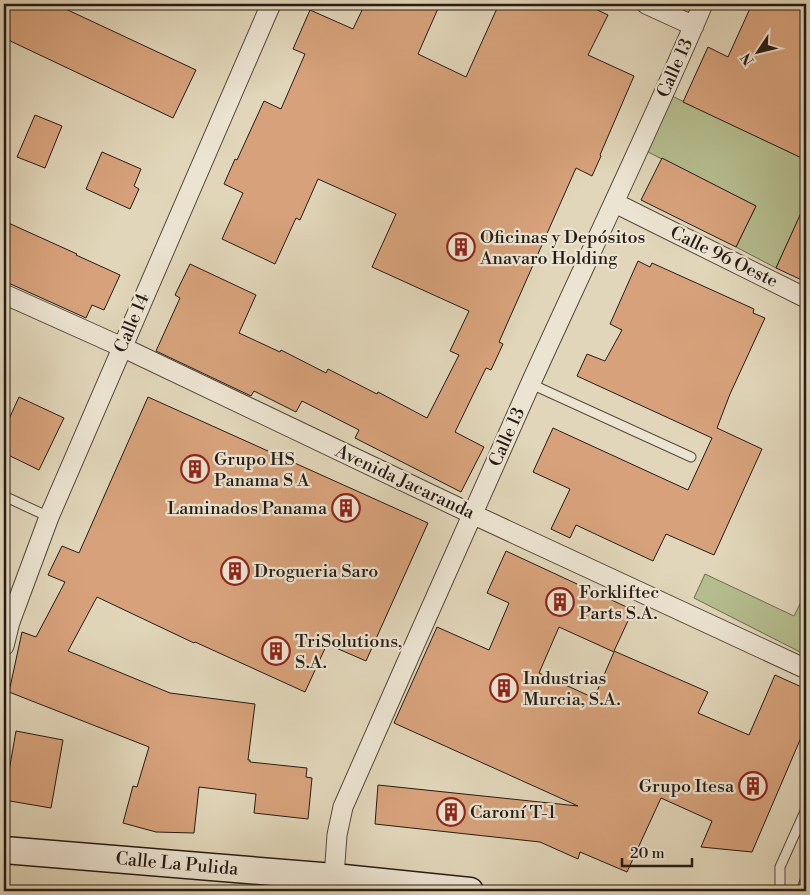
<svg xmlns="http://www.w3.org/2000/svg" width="810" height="895" viewBox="0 0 810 895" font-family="'Libre Bodoni',serif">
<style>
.green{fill:#b5bd8e;stroke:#6e6c51}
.building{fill:#d7a27b;stroke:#261b14;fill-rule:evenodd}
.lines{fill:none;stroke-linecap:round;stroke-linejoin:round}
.service-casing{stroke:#554a3d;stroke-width:11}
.minor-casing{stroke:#554a3d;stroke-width:21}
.secondary-casing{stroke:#261b14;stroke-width:29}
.service{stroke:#ece4d2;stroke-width:9}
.minor{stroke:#ece4d2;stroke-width:19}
.secondary{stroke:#ece4d2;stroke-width:26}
.labels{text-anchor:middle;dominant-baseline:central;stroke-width:4.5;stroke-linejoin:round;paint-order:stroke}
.street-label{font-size:18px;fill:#261b14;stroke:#ece4d2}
.poi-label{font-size:18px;fill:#261b14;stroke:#ece4d2;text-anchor:start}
</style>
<rect width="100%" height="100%" fill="#e1d6b9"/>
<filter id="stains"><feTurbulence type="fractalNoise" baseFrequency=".004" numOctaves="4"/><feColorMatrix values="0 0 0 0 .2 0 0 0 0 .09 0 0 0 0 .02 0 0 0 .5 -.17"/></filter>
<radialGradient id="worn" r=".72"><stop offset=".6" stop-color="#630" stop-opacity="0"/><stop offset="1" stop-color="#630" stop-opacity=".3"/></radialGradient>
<path class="green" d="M672,96L806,160V202L776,268L736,247L756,206L648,152Z
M705,574L794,616L803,598L806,599V655L694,598Z"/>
<path class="building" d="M4,4H55L196,70L173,118L4,38Z
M365,4H440L418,54L466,77L499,4H585L608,15L588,55L634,76L600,155L601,156L592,176L576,168L499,342L503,344L491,370L486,368L455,432L484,447L461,492L355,438L359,430L302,401L296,412L254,391L251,396L156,351L180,298L175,295L190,264L256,295L239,333L280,352L281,350L326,373L328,369L377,394L378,392L427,418L459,355L450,351L469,311L372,267L396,214L318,179L300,220L296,218L275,264L222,239L243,193L224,184L235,159L237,160L264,101L281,109L305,54L293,49L310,10L353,29Z
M752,4H806V160L683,102L708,47L728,57Z
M35,115L62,126L45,168L17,157Z
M102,152L141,169L134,186L139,189L130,209L86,189Z
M662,158L756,206L736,247L641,200Z
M806,202V282L776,268Z
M4,221L77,254L76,255L120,275L104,310L92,305L86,318L4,281Z
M638,261L650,267L652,263L754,309L753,313L765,318L730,394L717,428L762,449L714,555L666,534L653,561L576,525L570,538L551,529L570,489L533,472L553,428L688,490L712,438L577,376L587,354L605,361L622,330L610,324Z
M19,397L64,418L39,470L4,453V430Z
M148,397L428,523L366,661L327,644L305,692L195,642L194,643L97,597L68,651L170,693L255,704L248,760H250V762L307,768L306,777L312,778L308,819L254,813L256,794L199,787L194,833L156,832L123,823L133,786L137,787L149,747L9,692L22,632L36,637L65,582L48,575L62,546L79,553Z
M506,551L633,610L614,651L708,692L698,713L749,735L775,675L806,689V726L752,852L701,847L712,821L661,798L627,872L580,852L578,859L540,842L375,824L378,785L578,806L394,723L437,627L489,650L509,603L487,593ZM559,627L614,652L594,698L539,673Z
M16,731L63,740L51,808L4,800Z"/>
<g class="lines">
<defs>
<path id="service" d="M531,384L691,457
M4,496L49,517
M779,891L780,885V867L806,809
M801,891L806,878"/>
<path id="minor" d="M646,4L694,26
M615,203L806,298
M4,294L122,347L472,514L806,669
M4,646L10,622L49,517L271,4
M333,891L337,835L343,807C405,667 466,526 529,387C587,259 648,133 703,4"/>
<path id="secondary" d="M4,850L334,877L470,891"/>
</defs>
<use href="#service" class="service-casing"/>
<use href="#minor" class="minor-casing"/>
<use href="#secondary" class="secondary-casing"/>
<use href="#service" class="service"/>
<use href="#minor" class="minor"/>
<use href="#secondary" class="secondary"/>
</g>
<defs>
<symbol id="building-ring" viewBox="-11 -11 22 22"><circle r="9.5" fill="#ece4d2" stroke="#8f2418" stroke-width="1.5"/><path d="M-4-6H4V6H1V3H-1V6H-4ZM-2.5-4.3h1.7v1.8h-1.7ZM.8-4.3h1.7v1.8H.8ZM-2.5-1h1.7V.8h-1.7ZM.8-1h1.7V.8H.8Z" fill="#8f2418"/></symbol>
</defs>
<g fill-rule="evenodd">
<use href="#building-ring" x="445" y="231" width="32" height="32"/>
<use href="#building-ring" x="179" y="453" width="32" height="32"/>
<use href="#building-ring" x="330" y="492" width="32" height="32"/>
<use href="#building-ring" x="219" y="555" width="32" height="32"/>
<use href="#building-ring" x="544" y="586" width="32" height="32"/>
<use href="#building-ring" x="260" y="635" width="32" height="32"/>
<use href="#building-ring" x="488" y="672" width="32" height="32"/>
<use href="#building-ring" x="737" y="770" width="32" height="32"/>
<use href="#building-ring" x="435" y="796" width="32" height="32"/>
</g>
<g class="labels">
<g class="street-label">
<text transform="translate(675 68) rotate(-66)">Calle 13</text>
<text transform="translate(724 257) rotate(26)">Calle 96 Oeste</text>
<text transform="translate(132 323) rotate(-67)">Calle 14</text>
<text transform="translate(507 437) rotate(-66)">Calle 13</text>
<text transform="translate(405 482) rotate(25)">Avenida Jacaranda</text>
<text transform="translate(177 864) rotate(5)">Calle La Pulida</text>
</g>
<g class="poi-label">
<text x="480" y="237">Oficinas y Depósitos<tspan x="480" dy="21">Anavaro Holding</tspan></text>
<text x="214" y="459">Grupo HS<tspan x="214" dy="21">Panama S A</tspan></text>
<text x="327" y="508" text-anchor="end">Laminados Panama</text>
<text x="254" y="571">Drogueria Saro</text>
<text x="579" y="592">Forkliftec<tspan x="579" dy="21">Parts S.A.</tspan></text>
<text x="295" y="641">TriSolutions,<tspan x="295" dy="21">S.A.</tspan></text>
<text x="523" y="678">Industrias<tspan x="523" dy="21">Murcia, S.A.</tspan></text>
<text x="734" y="786" text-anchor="end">Grupo Itesa</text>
<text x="470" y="812">Caroní T-1</text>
</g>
</g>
<rect width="810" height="895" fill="none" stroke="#e1d6b9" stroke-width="20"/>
<rect x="5" y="5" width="800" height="885" fill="none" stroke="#261b14" stroke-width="2.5"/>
<rect x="10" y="10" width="790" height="875" fill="none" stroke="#261b14"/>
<g transform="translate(758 52) rotate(235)" stroke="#ece4d2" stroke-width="4" paint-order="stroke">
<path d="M0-4L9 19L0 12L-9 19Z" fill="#261b14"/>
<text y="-8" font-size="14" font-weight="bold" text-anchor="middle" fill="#261b14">N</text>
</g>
<path d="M622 858v8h70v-8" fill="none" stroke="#261b14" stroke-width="2.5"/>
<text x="630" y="858" font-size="15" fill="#261b14" stroke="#ece4d2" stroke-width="4" paint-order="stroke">20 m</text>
<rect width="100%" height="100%" filter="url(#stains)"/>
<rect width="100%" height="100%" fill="url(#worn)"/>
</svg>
